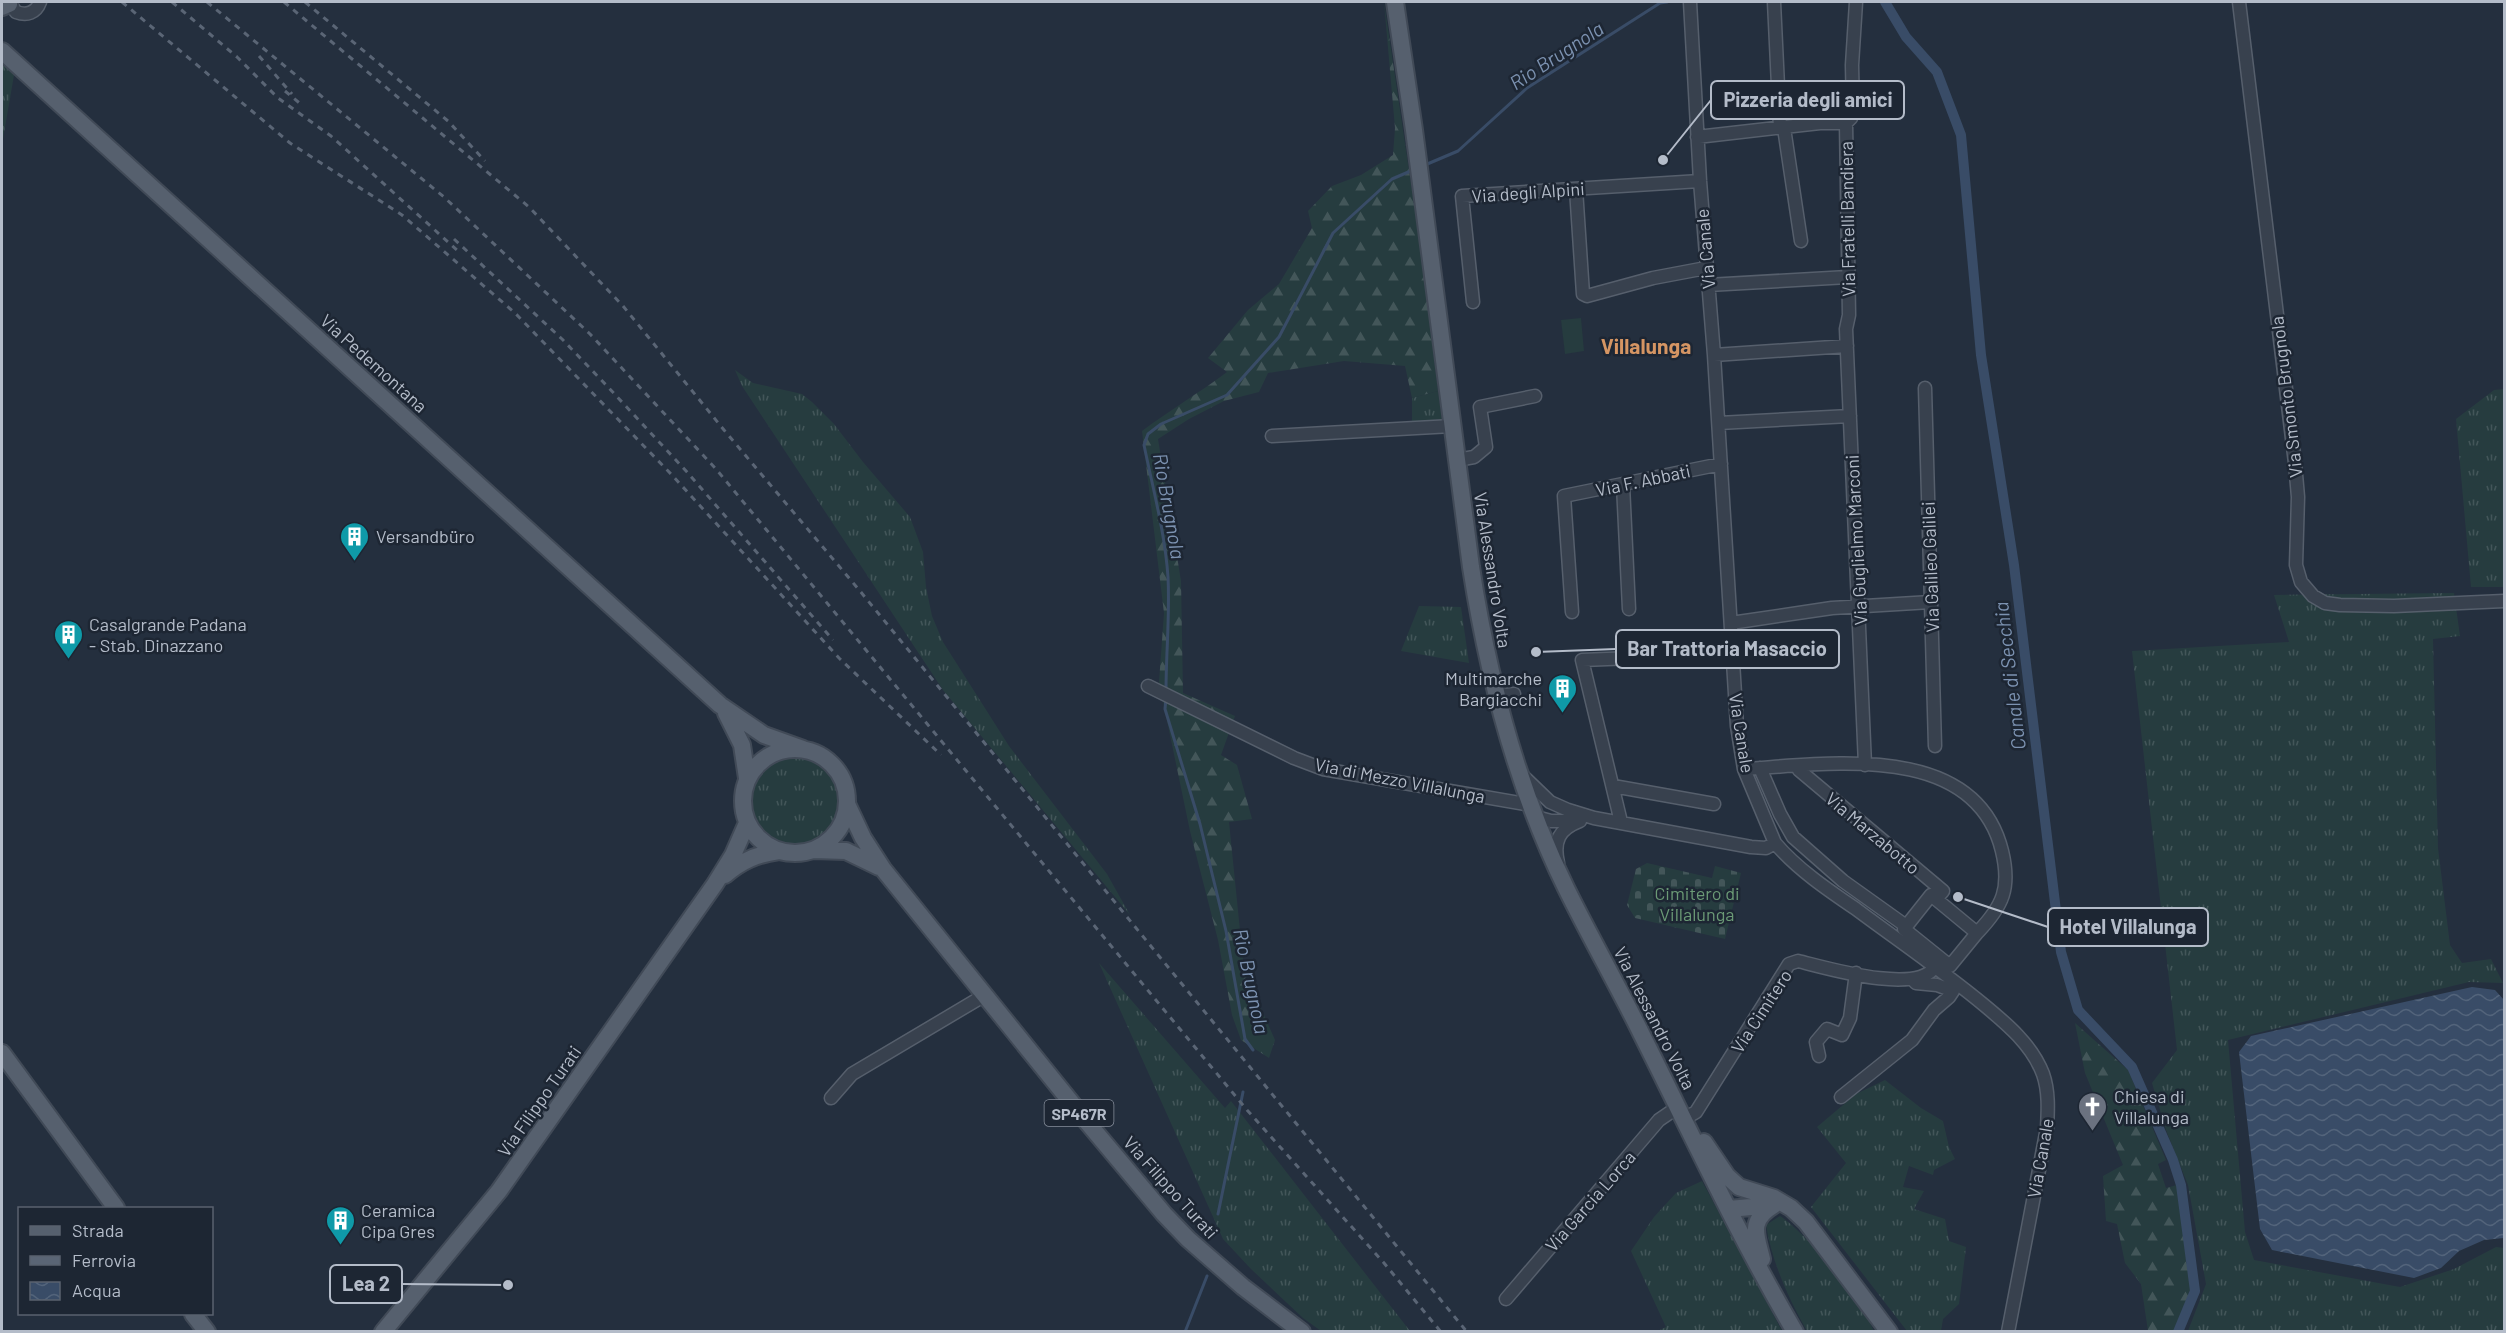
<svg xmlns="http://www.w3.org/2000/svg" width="2506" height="1333" viewBox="0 0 2506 1333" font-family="Barlow,sans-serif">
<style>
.grass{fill:url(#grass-tufts)}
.forest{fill:url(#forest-firs)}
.cemetery{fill:url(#cemetery-stones)}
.park{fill:#263c3f}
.water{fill:url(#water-waves)}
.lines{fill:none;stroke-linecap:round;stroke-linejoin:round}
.stream{stroke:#394c67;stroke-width:3}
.canal{stroke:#394c67;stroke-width:10}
.minor-casing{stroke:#565f6c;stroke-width:15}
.major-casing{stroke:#414a57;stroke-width:20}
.minor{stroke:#38414e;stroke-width:12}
.major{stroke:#56606e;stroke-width:16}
.rail{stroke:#5a6575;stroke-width:3;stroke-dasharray:6 6;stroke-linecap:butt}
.labels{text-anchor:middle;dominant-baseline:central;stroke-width:5;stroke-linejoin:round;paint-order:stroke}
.shield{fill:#1d2633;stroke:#878f9c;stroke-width:1.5}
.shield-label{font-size:16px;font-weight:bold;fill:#b4bcc9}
.street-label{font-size:18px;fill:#b4bcc9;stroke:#1d2633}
.poi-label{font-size:18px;fill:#b4bcc9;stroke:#1d2633;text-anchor:start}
.park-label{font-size:18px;fill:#6b9a76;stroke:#1d2633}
.water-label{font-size:20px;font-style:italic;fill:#7c92b1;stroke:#1d2633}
.quarter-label{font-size:21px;font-weight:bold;fill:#d59563;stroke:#1d2633}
.leader{fill:none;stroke:#b4bcc9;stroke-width:2}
.callout-dot{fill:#b4bcc9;stroke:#1d2633;stroke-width:2}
.callout{fill:#1d2633;stroke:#b4bcc9;stroke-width:2}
.callout-label{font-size:20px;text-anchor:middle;font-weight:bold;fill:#b4bcc9}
</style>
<defs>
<pattern id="grass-tufts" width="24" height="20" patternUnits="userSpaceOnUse" patternTransform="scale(1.5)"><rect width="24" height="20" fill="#263c3f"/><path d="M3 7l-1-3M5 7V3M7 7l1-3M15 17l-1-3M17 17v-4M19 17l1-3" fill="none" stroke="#435659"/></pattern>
<pattern id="forest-firs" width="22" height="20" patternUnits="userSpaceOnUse" patternTransform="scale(1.5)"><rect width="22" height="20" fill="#263c3f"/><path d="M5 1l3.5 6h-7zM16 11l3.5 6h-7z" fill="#435659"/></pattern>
<pattern id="cemetery-stones" width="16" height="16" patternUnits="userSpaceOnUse" patternTransform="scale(1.5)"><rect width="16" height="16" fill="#263c3f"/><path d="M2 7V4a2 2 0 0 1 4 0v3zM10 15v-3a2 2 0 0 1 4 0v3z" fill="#435659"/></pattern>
<pattern id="water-waves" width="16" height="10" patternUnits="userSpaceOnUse" patternTransform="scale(1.5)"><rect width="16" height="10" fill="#394c67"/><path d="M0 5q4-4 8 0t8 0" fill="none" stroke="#53647b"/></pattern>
</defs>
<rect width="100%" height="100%" fill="#242f3e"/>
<path class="grass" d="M2,64L14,75L3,139L2,138Z
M735,370L753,383L802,394L812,402L834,424L863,462L910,517L923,552L926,587L932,616L943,642L1009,746L1107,874L1130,915L943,690L742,386Z
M2504,389V587H2471L2456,419L2494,390Z
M1438,391L1442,419L1412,422V398Z
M2454,593L2460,636L2433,639L2438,848L2450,945L2462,963L2491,959L2503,983L2469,982L2228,1040L2245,1232L2254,1260L2400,1287L2454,1269L2496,1247L2504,1248V1331H2188L2206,1284L2188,1185L2166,1130L2152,1083L2177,1050L2132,651L2289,642L2274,595Z
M1419,606L1461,607L1469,663L1401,651Z
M750 801a44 44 0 1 1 88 0a44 44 0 1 1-88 0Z
M1099,963L1225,1108L1231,1101L1410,1331H1321L1303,1318L1251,1269L1223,1239Z
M1885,1080L1921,1108L1943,1121L1949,1147L1955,1159L1934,1170L1933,1175L1909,1166L1903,1187L1924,1191L1914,1209L1945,1219L1949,1241L1966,1247L1959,1304L1943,1319L1941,1331H1907L1811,1207L1846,1163L1817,1127L1856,1094Z
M1702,1181L1782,1331H1658L1666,1327L1631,1251L1654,1217L1676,1193Z
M1780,1216C1810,1236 1859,1298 1874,1331H1807C1789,1299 1772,1263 1766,1225Z"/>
<path class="forest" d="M1384,2L1421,251L1438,391L1412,398L1405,366L1344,361L1268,373L1259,392L1224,401L1189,419L1158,439L1181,581L1183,693L1235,716L1221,755L1237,765L1252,819L1229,822L1244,970L1275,1040L1269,1058L1241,1040L1232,1015L1218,940L1190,831L1159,682L1164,613L1142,431C1170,410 1199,393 1227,372L1208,358L1248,310L1279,284L1312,228L1308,211L1332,186L1361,175L1393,155L1395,128Z
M2075,1023L2128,1070L2166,1160L2158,1164L2166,1188L2177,1185L2192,1291L2175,1331H2148L2141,1284L2125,1263L2117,1224L2106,1221L2103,1176L2123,1165L2085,1073Z"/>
<path class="cemetery" d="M1647,863L1712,878L1715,866L1741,873L1725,939L1635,918L1627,905L1636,869Z"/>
<path class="park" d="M1581,318L1584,351L1565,354L1561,320Z"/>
<path class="water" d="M2472,987L2495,990L2504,1000V1238L2484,1240L2459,1251L2441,1268L2414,1278L2272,1250L2260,1229L2239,1052L2251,1036Z"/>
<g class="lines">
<path class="stream" d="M1425,165L1458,151L1527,88L1660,3L1667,2
M1166,691C1166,653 1170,615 1168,577C1165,533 1153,489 1144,445L1148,434L1161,424L1227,395L1279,337L1333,233L1392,179L1413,170
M1166,698L1165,709L1200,824L1226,931L1245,1039L1253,1050
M1218,1214L1243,1092
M1185,1332L1207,1276"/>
<path class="canal" d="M1885,2L1906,37L1937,72L1961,135L1981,355L2014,565L2061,952L2078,1010L2132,1067L2173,1160L2181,1185L2195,1291L2178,1332"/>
<defs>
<path id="minor" d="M9,2L16,12C27,16 36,13 40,2
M1690,2L1700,181L1714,355L1737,726L1744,769L1775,843C1797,869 1828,890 1856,909C1899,941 1943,971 1984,1005C2007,1024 2032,1045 2043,1074C2049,1091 2048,1110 2047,1128L2008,1332
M1774,2L1780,128
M2239,2L2295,463L2298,497L2296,565L2301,582L2313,596L2325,603L2340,605L2394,606L2504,601
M1846,123L1849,315L1846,329L1865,765
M1784,128L1801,241
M1697,137L1820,123H1846L1851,118L1853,111L1852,65L1856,2
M1576,189L1583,294L1587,296L1653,278L1706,268
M1708,285L1848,277
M1473,302L1462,196L1700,181
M1714,355L1847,346
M1925,388L1935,746
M1719,423L1850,416
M1272,436L1452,426
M1457,460L1474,457L1486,447L1480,407L1535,396
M1623,485L1629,609
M1572,612L1564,496L1721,464
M1731,623L1832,608L1931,602
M1148,686L1294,758L1323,769L1531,805
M1497,696L1514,694
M1797,766L1799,770L1943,891L1936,899
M1760,768L1780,814L1793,837L1843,881L1906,926
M1744,769C1830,764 1975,741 2002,851C2011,888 2003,906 1977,933
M1523,776L1550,802L1568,810L1594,818L1751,847L1766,848L1775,843
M1613,786L1714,804
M1536,817L1551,821H1578
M1621,822L1582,660L1733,654
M1558,863C1553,841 1559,829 1580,821
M1931,895L1977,933L1950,966L1904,929Z
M1819,1056L1816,1042L1827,1029L1842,1035L1850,1018L1856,973
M1841,1097L1912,1040L1934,1010L1949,997L1953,991L1937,985L1916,983L1913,980
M831,1098L852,1074L985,995
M1684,1119L1696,1112L1789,964L1798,961C1827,968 1916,995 1935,967
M1506,1299L1659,1120L1678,1107"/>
<path id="major" d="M1395,2L1414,130L1471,567C1488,677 1517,788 1566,888C1590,937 1617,984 1641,1033C1691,1133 1738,1235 1795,1332
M2,7L9,4
M2,51L720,705L764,735L803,749
M726,713L742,745L747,778
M743 801a52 52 0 1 1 104 0a52 52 0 1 1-104 0Z
M847,804L863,838L883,869L1087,1122L1164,1214L1188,1239L1243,1287L1302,1332
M813,850L846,851L879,867
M725,875C741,861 757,854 779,851
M2,1053L116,1208
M1704,1142L1727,1176L1739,1187L1774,1198L1791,1208L1806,1222L1889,1332
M1729,1209L1773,1205
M1762,1259C1756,1234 1748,1221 1774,1205
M193,1314L207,1332
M383,1332L499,1191L715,884L733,855L747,823"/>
</defs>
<use href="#minor" class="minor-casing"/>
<use href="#major" class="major-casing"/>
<use href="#minor" class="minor"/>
<use href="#major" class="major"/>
<path class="rail" d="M122,2L290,143L402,215L515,313L671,474L839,658L941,755
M172,2L237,57L278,98L331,136L458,251
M207,2L444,197L590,334L716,469L1247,1110L1384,1263L1441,1332
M284,2L529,207L623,306L724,430L860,591L1467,1332
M305,2L448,121L485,161
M259,56L292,94
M285,91L303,106
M454,239L562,339L608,387L687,472L833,640"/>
</g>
<defs>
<symbol id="building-pin" viewBox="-11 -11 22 30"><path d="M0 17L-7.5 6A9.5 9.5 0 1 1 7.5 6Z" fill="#0f9aa8" stroke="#1d2633"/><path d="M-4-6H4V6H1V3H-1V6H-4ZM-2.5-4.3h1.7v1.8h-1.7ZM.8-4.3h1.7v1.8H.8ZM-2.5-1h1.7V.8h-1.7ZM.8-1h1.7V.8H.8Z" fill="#fff"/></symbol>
<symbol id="church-pin" viewBox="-11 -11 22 30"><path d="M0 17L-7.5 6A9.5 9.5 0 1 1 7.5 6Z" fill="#6b7280" stroke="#1d2633"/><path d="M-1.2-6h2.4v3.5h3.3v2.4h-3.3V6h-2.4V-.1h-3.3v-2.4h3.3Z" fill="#fff"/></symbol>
</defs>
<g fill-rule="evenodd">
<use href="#building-pin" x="338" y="520" width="33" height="45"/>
<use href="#building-pin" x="52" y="618" width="33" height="45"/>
<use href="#building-pin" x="1546" y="672" width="33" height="45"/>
<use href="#church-pin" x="2076" y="1090" width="33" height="45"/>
<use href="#building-pin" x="324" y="1204" width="33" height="45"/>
</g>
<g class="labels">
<rect class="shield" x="1044.5" y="1100" width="69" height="26" rx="4.5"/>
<g class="shield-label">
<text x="1079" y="1113">SP467R</text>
</g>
<g class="street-label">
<text transform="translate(1528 192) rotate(-4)">Via degli Alpini</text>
<text transform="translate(1847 219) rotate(-91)">Via Fratelli Bandiera</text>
<text transform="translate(1705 249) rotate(-95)">Via Canale</text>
<text transform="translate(374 363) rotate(42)">Via Pedemontana</text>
<text transform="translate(2286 397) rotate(-97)">Via Smonto Brugnola</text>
<text transform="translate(1643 480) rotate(-12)">Via F. Abbati</text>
<text transform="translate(1856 540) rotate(-93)">Via Guglielmo Marconi</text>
<text transform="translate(1930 567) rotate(-92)">Via Galileo Galilei</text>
<text transform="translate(1493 570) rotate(81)">Via Alessandro Volta</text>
<text transform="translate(1742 733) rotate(81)">Via Canale</text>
<text transform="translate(1400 780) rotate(11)">Via di Mezzo Villalunga</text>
<text transform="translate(1873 833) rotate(40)">Via Marzabotto</text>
<text transform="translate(1761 1011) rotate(-57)">Via Cimitero</text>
<text transform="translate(1655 1018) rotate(63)">Via Alessandro Volta</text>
<text transform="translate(539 1101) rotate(-55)">Via Filippo Turati</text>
<text transform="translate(2040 1158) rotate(-80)">Via Canale</text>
<text transform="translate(1171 1187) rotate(48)">Via Filippo Turati</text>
<text transform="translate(1590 1201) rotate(-49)">Via Garcia Lorca</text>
</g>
<g class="poi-label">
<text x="376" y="536">Versandbüro</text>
<text x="89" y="624">Casalgrande Padana<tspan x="89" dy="21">- Stab. Dinazzano</tspan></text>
<text x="1542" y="678" text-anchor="end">Multimarche<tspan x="1542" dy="21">Bargiacchi</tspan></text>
<text x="2114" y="1096">Chiesa di<tspan x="2114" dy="21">Villalunga</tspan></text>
<text x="361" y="1210">Ceramica<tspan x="361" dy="21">Cipa Gres</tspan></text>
</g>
<g class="park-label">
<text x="1697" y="893">Cimitero di<tspan x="1697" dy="21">Villalunga</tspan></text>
</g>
<g class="water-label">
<text transform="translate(1556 55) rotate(-33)">Rio Brugnola</text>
<text transform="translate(1170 506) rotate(80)">Rio Brugnola</text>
<text transform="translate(2009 676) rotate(-97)">Canale di Secchia</text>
<text transform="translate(1252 981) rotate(78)">Rio Brugnola</text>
</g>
<g class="quarter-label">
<text x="1646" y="345">Villalunga</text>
</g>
</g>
<path class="leader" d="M1663 160L1711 100M1536 652L1616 649M1958 897L2048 927M508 1285L402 1284"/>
<g class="callout-dot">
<circle cx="1663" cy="160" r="6"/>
<circle cx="1536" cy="652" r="6"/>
<circle cx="1958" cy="897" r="6"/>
<circle cx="508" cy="1285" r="6"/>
</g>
<g class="callout">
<rect x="1711" y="81" width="193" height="38" rx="6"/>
<rect x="1616" y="630" width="223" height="38" rx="6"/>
<rect x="2048" y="908" width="160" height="38" rx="6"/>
<rect x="330" y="1265" width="72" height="38" rx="6"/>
</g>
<g class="callout-label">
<text x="1808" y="107">Pizzeria degli amici</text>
<text x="1727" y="656">Bar Trattoria Masaccio</text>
<text x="2128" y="934">Hotel Villalunga</text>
<text x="366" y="1291">Lea 2</text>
</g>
<rect width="2506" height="1333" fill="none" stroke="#b4bcc9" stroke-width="6"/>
<rect x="18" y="1207" width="195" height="108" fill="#1d2633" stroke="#59626f" stroke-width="1.5"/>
<rect x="30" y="1226" width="30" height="9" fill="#56606e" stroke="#59626f" stroke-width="1.5"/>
<text x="72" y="1237" font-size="18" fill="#b4bcc9">Strada</text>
<rect x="30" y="1256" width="30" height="9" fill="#5a6575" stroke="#59626f" stroke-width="1.5"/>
<text x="72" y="1267" font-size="18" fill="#b4bcc9">Ferrovia</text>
<rect x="30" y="1282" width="30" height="18" fill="url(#water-waves)" stroke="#59626f" stroke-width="1.5"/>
<text x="72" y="1297" font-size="18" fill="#b4bcc9">Acqua</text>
</svg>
